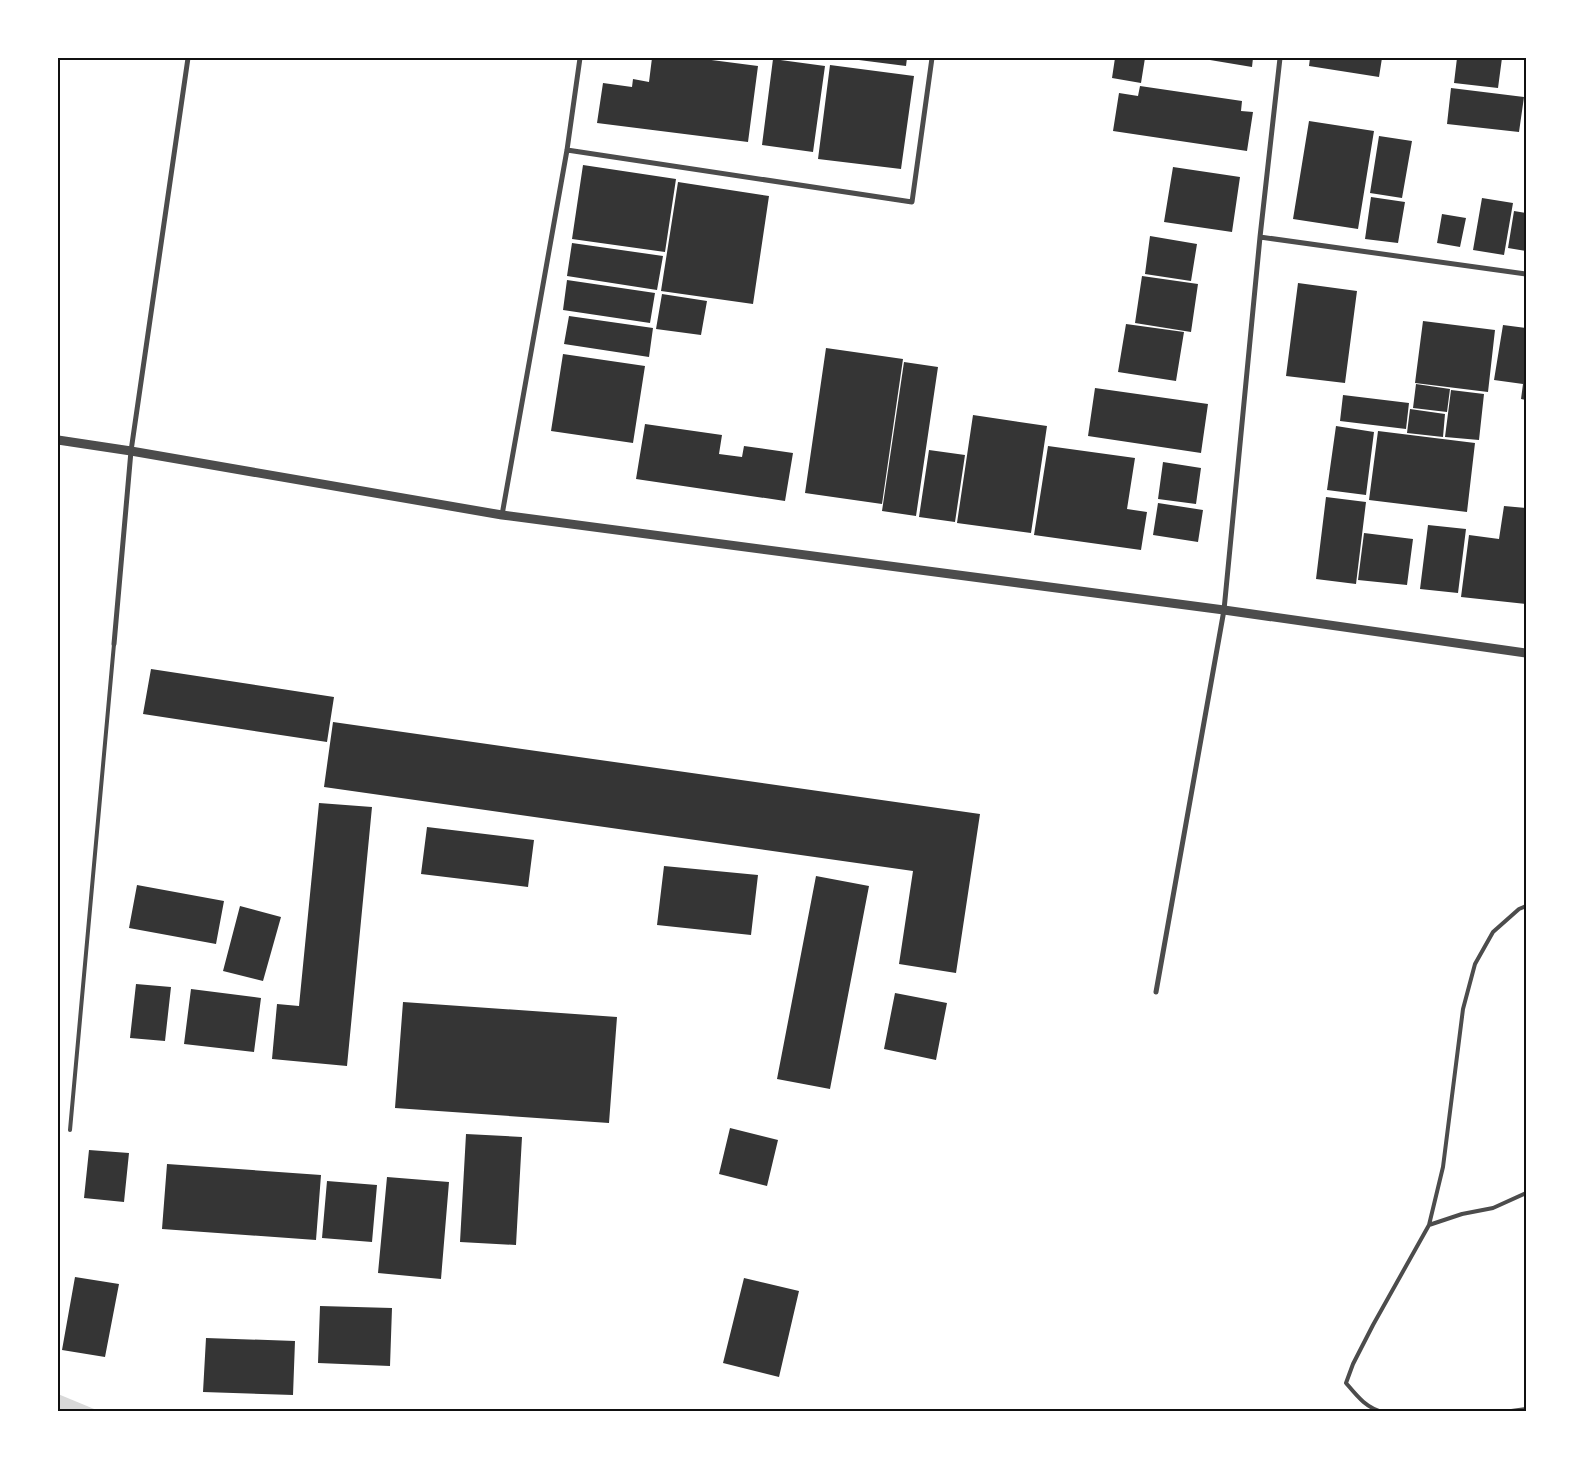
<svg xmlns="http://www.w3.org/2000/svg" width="1584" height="1469" viewBox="0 0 1584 1469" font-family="'Titillium Web',sans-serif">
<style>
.water{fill:#d9d9d9}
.building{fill:#353535}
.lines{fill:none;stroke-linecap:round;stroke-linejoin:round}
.service{stroke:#4c4c4c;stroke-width:4}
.minor{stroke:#4c4c4c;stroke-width:5}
.tertiary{stroke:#4c4c4c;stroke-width:9}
.neatline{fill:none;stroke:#111;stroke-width:2}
</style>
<rect width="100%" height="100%" fill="#fff"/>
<path class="water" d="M58,1394L99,1411H58Z"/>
<path class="building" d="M652,58H696L758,66L748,142L597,123L603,83L632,87L633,79L649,82Z
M851,58H907L906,66L851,59Z
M1115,58H1145L1141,83L1112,78Z
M1198,58H1253L1252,67Z
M1310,58H1382L1379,77L1309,66Z
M1457,58H1502L1498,88L1454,83Z
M773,59L825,66L813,152L762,145Z
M830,65L914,76L901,169L818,159Z
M1140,86L1242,101L1241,111L1253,112L1247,151L1113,131L1119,93L1138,96Z
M1451,88L1524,97L1519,132L1447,124Z
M1309,121L1374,131L1358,229L1293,219Z
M1379,136L1412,141L1402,198L1370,193Z
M583,165L676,179L665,252L572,239Z
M1173,167L1240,177L1232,232L1164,222Z
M678,182L769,196L753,304L661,291Z
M1371,197L1405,202L1398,243L1365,239Z
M1482,198L1513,203L1504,255L1473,250Z
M1514,211L1526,213V251L1508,248Z
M1442,214L1466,218L1460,247L1437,243Z
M1150,236L1197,244L1191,281L1145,274Z
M572,243L663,256L657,290L567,276Z
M1142,276L1198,284L1191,332L1135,323Z
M567,280L655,293L650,323L563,310Z
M1298,283L1357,291L1345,383L1286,376Z
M662,294L707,301L701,335L656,329Z
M569,316L653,328L649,357L564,344Z
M1423,321L1495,330L1488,392L1415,383Z
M1126,324L1184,332L1176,381L1118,372Z
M1503,325L1526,328V400L1521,399L1523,384L1494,380Z
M826,348L903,359L882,504L805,493Z
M563,354L645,366L633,443L551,431Z
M904,362L938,367L916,516L882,511Z
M1416,384L1450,389L1447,412L1413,408Z
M1095,388L1208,404L1201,453L1088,436Z
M1451,390L1484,394L1479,440L1445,437Z
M1343,395L1409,403L1406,429L1340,421Z
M1410,409L1445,414L1443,437L1407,433Z
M973,415L1047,426L1031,533L957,523Z
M645,424L722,435L719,454L742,457L744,446L793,453L785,501L636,479Z
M1336,426L1374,432L1366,495L1327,490Z
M1378,431L1475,443L1467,512L1369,500Z
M1048,446L1135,458L1127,509L1147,512L1141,550L1034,535Z
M929,450L965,455L955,522L919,517Z
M1163,462L1201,468L1196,504L1158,499Z
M1326,497L1366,502L1356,584L1316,579Z
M1158,503L1203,510L1198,542L1153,535Z
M1504,506L1526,508V604L1461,597L1469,535L1499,539Z
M1428,525L1466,529L1458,593L1420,589Z
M1364,533L1413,539L1407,585L1358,580Z
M151,669L334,697L327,742L143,714Z
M333,722L980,814L956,973L899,964L913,871L324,787Z
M319,803L372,807L347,1066L272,1059L277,1004L299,1006Z
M427,827L534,840L528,887L421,874Z
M664,866L758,875L751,935L657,925Z
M816,876L869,886L830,1089L777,1079Z
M137,885L224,901L216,944L129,928Z
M240,906L281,917L263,981L223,971Z
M136,984L171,987L165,1041L130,1038Z
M191,989L261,998L254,1052L184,1044Z
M895,993L947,1003L936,1060L884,1049Z
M403,1002L617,1017L609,1123L395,1108Z
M730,1128L778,1140L767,1186L719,1174Z
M466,1134L522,1137L516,1245L460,1242Z
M89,1150L129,1153L124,1202L84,1198Z
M167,1164L321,1175L316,1240L162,1229Z
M387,1177L449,1182L441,1279L378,1273Z
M327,1181L377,1185L372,1242L322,1238Z
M75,1277L119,1284L105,1357L62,1350Z
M744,1278L799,1291L779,1377L723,1363Z
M320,1306L392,1308L390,1366L318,1363Z
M206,1338L295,1341L293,1395L203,1392Z"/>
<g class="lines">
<path class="service" d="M70,1130L114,644
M1429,1225L1462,1214L1493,1208L1526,1193
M1383,1412C1366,1408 1357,1396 1346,1383L1353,1364L1373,1325L1429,1225L1443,1167L1463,1009L1475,964L1493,932L1519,909L1526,906
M1504,1412L1526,1409"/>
<path class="minor" d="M567,150L912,202L932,58
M1260,237L1526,274
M502,515L567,150L580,58
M114,644L131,451L188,58
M1156,992L1224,610L1260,237L1280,58"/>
<path class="tertiary" d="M58,440L131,451L502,515L1224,610L1526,653"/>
</g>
<rect width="1584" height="1469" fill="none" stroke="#ffffff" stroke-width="118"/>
<rect x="59" y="59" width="1466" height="1351" class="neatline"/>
</svg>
